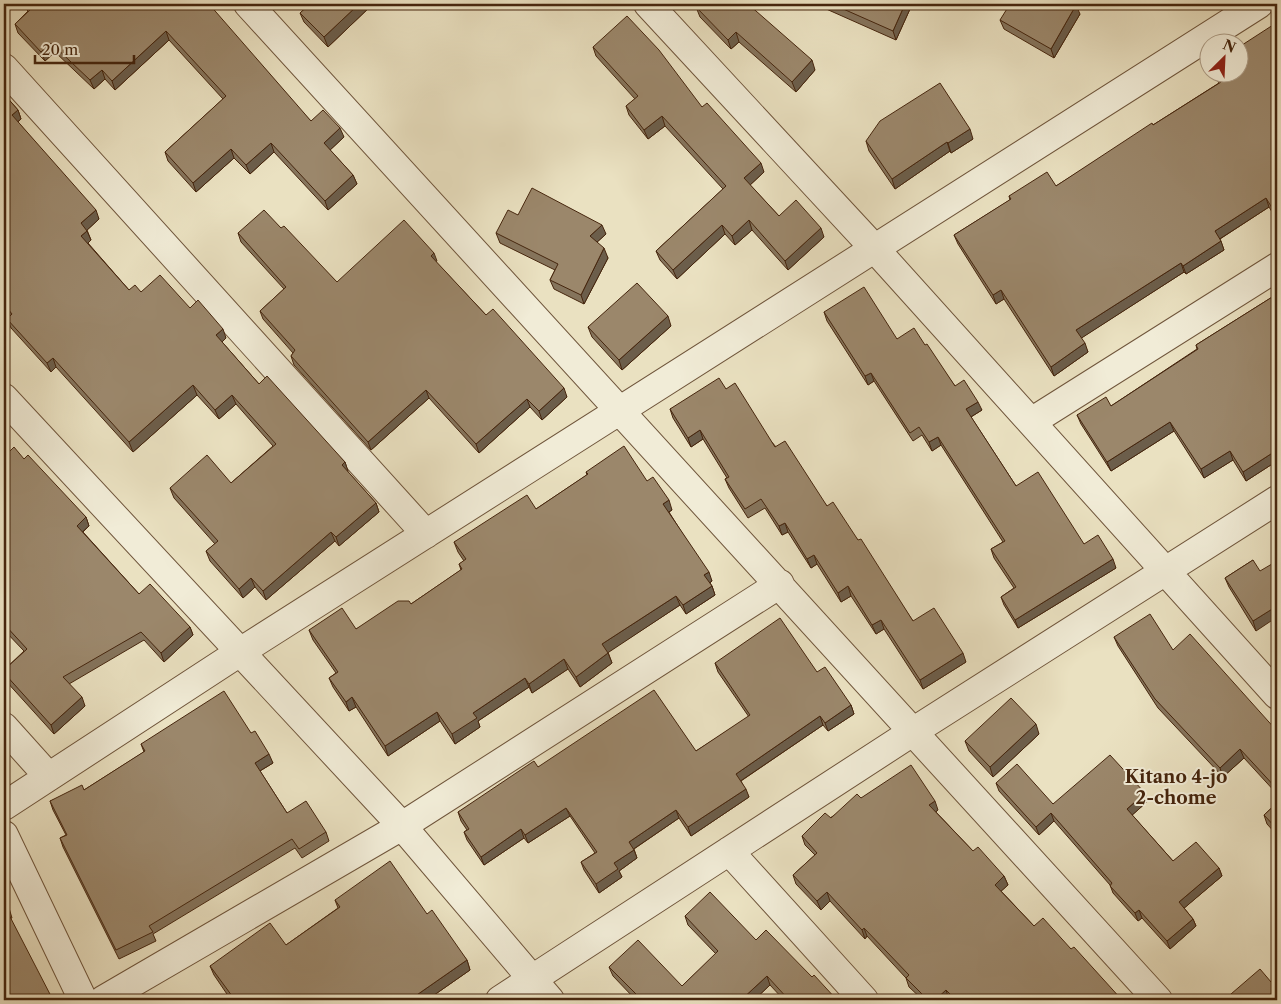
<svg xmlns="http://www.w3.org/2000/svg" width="1281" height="1004" viewBox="0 0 1281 1004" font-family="'Libre Caslon Text',serif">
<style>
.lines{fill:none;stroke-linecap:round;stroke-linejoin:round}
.street-casing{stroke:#6f553b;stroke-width:30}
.street{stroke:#f1ecd7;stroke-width:28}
.wall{fill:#85745c;stroke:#46260e}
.shaded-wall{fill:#6c5e4b;stroke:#46260e}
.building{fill:#9b876b;stroke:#46260e}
.labels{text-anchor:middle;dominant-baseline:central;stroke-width:4;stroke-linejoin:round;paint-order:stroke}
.neighbourhood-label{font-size:18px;font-weight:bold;fill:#46260e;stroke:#f1ecd7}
</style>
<rect width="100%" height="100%" fill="#eae1c1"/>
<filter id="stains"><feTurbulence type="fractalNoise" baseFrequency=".004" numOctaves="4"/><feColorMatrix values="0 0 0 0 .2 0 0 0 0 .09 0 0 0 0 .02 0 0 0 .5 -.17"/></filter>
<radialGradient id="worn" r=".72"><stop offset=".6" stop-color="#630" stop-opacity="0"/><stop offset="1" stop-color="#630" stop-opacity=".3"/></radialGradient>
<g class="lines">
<defs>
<path id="street" d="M248,4L1158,1000
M648,4L875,249L1277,695
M4,68L426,534
M4,398L402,826L550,1000
M1031,422L1277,267
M4,727L48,776
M4,806L240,652L1259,4
M4,835L83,1000
M729,851L864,1000
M103,1000L402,826L780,584
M500,1000L914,731L1277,500"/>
</defs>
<use href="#street" class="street-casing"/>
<use href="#street" class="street"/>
</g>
<path class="wall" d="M21,4H192L311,121L344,137L330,150L353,175L357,184L328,210L274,152L250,174L234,158L196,192L168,161L165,152L223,99L169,40L115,90L105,79L94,89L55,52L45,61L18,33L15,24L28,11Z
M310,4H373L328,47L304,22L300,13Z
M815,4H908L910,9L896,40Z
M696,7L815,70L796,92L739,42L731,49L700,17Z
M1080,14L1054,58L1004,29L1000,20Z
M1277,32V220L1269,207L1220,239L1224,250L1186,274L1184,272L1081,338L1088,352L1054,376L1004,299L996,304L958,244L954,235L1010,200L1009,196L1056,186L1153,125L1219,83L1216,78L1214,72H1238L1240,51L1239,47Z
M593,47L702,107L764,172L750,185L779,216L824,237L788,270L752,230L735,245L725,234L677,279L660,260L656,251L723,189L665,126L648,139L629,115L626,106L635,99L596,56Z
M4,94L18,110L21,119L18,122L99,219L87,230L91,240L88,243L129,290L141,292L190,308L226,338L222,342L259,384L345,462L348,472L376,503L379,512L339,546L335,541L266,600L255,587L243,598L210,561L206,551L215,544L174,498L170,488L231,483L273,446L236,404L219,419L197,395L133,452L56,367L51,372L11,328L7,319L10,316L4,310Z
M973,139L951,153L950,151L895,189L869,151L866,141Z
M518,215L606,234L597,242L608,258L584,304L554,289L550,280L555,270L500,243L496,233Z
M281,228L337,282L437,261L436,262L486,315L567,397L542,420L530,407L479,453L429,398L371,450L294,365L291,356L293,353L263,319L260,311L284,289L241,242L238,233Z
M1277,294V461L1246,481L1233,460L1204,478L1174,431L1111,471L1081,424L1077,415L1111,406L1197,349L1196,345Z
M824,312L897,339L925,345L955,386L982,410L971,417L1016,486L1084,544L1116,568L1018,628L1004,605L1001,597L1014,588L994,558L991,549L1003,542L941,445L932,451L922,435L913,441L874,381L868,385L827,321Z
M671,326L622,370L592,337L588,327Z
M726,389L827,506L858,540L913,621L966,662L923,689L884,629L876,634L851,596L841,602L817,564L811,568L788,532L782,535L765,508L748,518L729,488L725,479L727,478L703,439L691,447L673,418L670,409Z
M4,447L8,453L24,459L86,517L89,526L83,532L139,594L190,627L193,635L164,662L144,640L69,684L85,706L54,734L5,680L4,676V670L24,651L4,630Z
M586,472L647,481L672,510L669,512L712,581L710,583L712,586L715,595L686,614L680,605L608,652L612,663L580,687L568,669L532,693L529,687L478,721L480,727L455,744L440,721L388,756L356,707L349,711L333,687L329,678L336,673L313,640L309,630L356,629L411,604L461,570L459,564L464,561L458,552L454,542L536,509L587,475Z
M1253,560L1256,631L1229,587L1225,578Z
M1114,637L1173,650L1277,731V794L1244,758L1223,777L1158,708L1118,646Z
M715,663L817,672L851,705L854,714L828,731L823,725L741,781L749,797L691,836L679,818L634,849L637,858L619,871L622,877L599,893L584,870L581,862L595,853L570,816L528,843L524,838L484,865L467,840L464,832L467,830L461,821L458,812L538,767L696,751L749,717L718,672Z
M251,733L273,763L260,771L287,813L326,832L329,841L302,858L295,848L153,934L156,941L119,959L63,847L60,838L66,835L53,810L50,801L84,790L144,752L141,744Z
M1039,734L993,777L969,751L965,741Z
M996,783L1053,804L1148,801L1132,815L1173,861L1219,868L1222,876L1184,908L1193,919L1196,926L1170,949L1142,918L1138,921L1113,893L1110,885L1054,821L1039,835L999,791Z
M861,798L938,810L936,812L973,851L1004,876L1008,885L1001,891L1034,926L1071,949L1122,1000H951L949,999L948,1000H923L909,987L906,978L867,936L865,939L830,901L821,910L796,884L793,875L815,855L805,845L802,836Z
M1277,803V835L1267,824L1264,815Z
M4,898L9,908L12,918H11L4,1000Z
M335,900L427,914L467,960L470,970L427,1000H231L214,975L210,966L286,945L338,908Z
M685,916L756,940L812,977L837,1000H784L770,985L754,1000H632L634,998L613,976L609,967L682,986L716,954L688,925Z"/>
<path class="shaded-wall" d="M359,4H373L328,47L324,37Z
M905,4H908L910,9L896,40L893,31Z
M1076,5L1080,14L1054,58L1051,49Z
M166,31L169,40L115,90L112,81Z
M736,32L739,42L731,49L728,40Z
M51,43L55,52L45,61L41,52Z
M812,60L815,70L796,92L792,82Z
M102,70L105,79L94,89L90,80Z
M18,110L21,119L15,124L12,115Z
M662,116L665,126L648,139L644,130Z
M340,128L344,137L328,152L324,143Z
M970,129L973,139L951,153L948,143Z
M947,142L950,151L895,189L892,179Z
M271,143L274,152L250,174L246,165Z
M231,149L234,158L196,192L193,183Z
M761,163L764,172L748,187L744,178Z
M353,175L357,184L328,210L325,201Z
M1266,198L1269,207L1218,240L1215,231Z
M96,210L99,219L84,233L81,223Z
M749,220L752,230L735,245L732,236Z
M602,225L606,234L594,245L590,236Z
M722,225L725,234L677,279L673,270Z
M821,228L824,237L788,270L785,261Z
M87,231L91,240L85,246L81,236Z
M1221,241L1224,250L1186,274L1183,266Z
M604,248L608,258L584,304L581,295Z
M434,253L437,261L434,264L431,256Z
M1181,263L1184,272L1080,339L1076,330Z
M1001,290L1004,299L996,304L993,295Z
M668,316L671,326L622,370L619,360Z
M223,329L226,338L219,345L216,335Z
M1085,343L1088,352L1054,376L1051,367Z
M53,358L56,367L51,372L47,363Z
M871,373L874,381L868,385L865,376Z
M193,385L197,395L133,452L129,442Z
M564,388L567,397L542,420L539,411Z
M426,390L429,398L371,450L368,442Z
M232,395L236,404L219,419L215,410Z
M527,399L530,407L479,453L476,444Z
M978,402L982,410L969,418L966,409Z
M1170,422L1174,431L1111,471L1107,462Z
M700,430L703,439L691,447L688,438Z
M938,437L941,445L932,451L929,442Z
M1277,450V461L1246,481L1243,472Z
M1230,451L1233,460L1204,478L1201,469Z
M345,462L348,471L345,474L342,465Z
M669,500L672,510L667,513L663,504Z
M376,503L379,512L339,546L336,537Z
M86,517L89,526L80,534L77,526Z
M785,523L788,532L782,535L779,526Z
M331,532L335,541L266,600L263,591Z
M814,555L817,564L811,568L807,559Z
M1113,559L1116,568L1018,628L1015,620Z
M709,572L712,581L708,584L704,575Z
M251,578L255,587L243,598L239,589Z
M712,586L715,595L686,614L683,605Z
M848,586L851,596L841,602L838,593Z
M676,596L680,605L606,654L602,644Z
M1277,606V617L1256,631L1253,621Z
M881,620L884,629L876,634L872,625Z
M190,627L193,635L164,662L161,653Z
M608,653L612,663L580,687L576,677Z
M963,653L966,662L923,689L920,680Z
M564,659L568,669L532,693L529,684Z
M525,678L529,687L478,721L480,727L455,744L452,734L473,713Z
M82,697L85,706L54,734L51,725Z
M352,697L356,707L349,711L346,702Z
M851,705L854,714L828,731L825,723Z
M437,712L440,721L388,756L385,746Z
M820,716L823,725L739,782L736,774Z
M1036,724L1039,734L993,777L990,767Z
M1240,749L1244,758L1223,777L1220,768Z
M269,754L273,763L258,772L255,763Z
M746,789L749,797L691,836L688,827Z
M1145,793L1148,801L1130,817L1127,809Z
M935,801L938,810L933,814L929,805Z
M566,808L570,816L528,843L525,835Z
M676,810L679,818L632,850L629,842Z
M1051,813L1054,821L1039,835L1036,827Z
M521,829L524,838L484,865L481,857Z
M634,850L637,858L619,871L622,877L599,893L596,884L614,863Z
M1219,868L1222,876L1182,910L1179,902Z
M1004,876L1008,885L998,894L995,885Z
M827,892L830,901L821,910L817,901Z
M1139,910L1142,918L1138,921L1135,913Z
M1193,919L1196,926L1170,949L1167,941Z
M864,928L867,936L865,939L862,930Z
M467,960L470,970L427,1000H412L411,999Z
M767,976L770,985L754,1000H741Z
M946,990L949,999L948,1000H935Z"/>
<path class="building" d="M26,4H192L197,9L203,4H209L311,121L323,110L340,128L324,143L353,175L325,201L271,143L246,165L231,149L193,183L165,152L226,96L166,31L112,81L102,70L90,80L51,43L41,52L15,24L31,9Z
M310,4H359L324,37L300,13Z
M700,4H748L812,60L792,82L736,32L728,40L696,7Z
M832,4H905L893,31Z
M1010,4H1074L1076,5L1051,49L1000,20Z
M627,16L659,50L702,107L707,103L761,163L744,178L779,216L796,200L821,228L785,261L749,220L732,236L722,225L673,270L656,251L726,186L662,116L644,130L626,106L638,96L593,47Z
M1273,25L1277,32V216L1266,198L1215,231L1221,241L1183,266L1181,263L1076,330L1085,343L1051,367L1001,290L993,295L954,235L1011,199L1009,196L1047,172L1056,186L1152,123L1153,125L1221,82L1215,72H1238V52L1241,50L1239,47Z
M940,83L970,129L948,143L947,142L892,179L866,141L880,121Z
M4,94L18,110L12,115L96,210L81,223L87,231L81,236L129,290L135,285L141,292L160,275L190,308L198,300L223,329L216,335L259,384L267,376L345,462L342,465L376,503L336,537L331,532L263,591L251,578L239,589L206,551L218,541L170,488L207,455L231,483L276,444L232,395L215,410L193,385L129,442L53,358L47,363L7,319L12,314L4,304Z
M532,188L602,225L590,236L604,248L581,295L550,280L558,264L496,233L508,210L518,215Z
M264,210L281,228L284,226L337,282L404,220L434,253L431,256L486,315L493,309L564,388L539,411L527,399L476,444L426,390L368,442L291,356L295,350L260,311L286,287L238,233Z
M637,283L668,316L619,360L588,327Z
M864,287L897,339L914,328L925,345L927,344L955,386L964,380L978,402L966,409L1016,486L1038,472L1084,544L1098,535L1113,559L1015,620L1001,597L1016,587L991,549L1005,541L938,437L929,442L919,427L910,433L871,373L865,376L824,312Z
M1277,294V450L1243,472L1230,451L1201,469L1170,422L1107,462L1077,415L1106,397L1111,406L1198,349L1196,345Z
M719,378L726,389L735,383L775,447L785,441L827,506L833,502L858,540L861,539L913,621L934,608L963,653L920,680L881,620L872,625L848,586L838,593L814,555L807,559L785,523L779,526L761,499L745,509L725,479L729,477L700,430L688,438L670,409Z
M624,446L647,481L653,477L669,500L663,504L709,572L704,575L712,586L683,605L676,596L602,644L608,653L576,677L564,659L529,684L525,678L473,713L477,718L452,734L437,712L385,746L352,697L346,702L329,678L338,672L309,630L342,608L356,629L398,601H409L411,604L462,569L459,564L466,559L454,542L527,495L536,509L588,474L586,472Z
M4,447L8,453L14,447L24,459L28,455L86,517L77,526L139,594L150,584L190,627L161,653L141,632L63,677L82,697L51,725L4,673V670L27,649L4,624Z
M1253,560L1260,571L1277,561V606L1253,621L1225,578Z
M1150,614L1173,650L1190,634L1277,731V789L1240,749L1220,768L1155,699L1114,637Z
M780,618L817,672L825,667L851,705L825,723L820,716L736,774L746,789L688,827L676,810L629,842L634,850L614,863L618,869L596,884L581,862L597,852L566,808L525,835L521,829L481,857L464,832L469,829L458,812L534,761L538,767L654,690L696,751L750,715L715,663Z
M224,691L251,733L255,731L269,754L255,763L287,813L306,801L326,832L299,849L292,839L149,926L153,932L116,950L60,838L67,835L50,801L82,785L84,790L145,751L141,744Z
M1011,698L1036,724L990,767L965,741Z
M1110,755L1145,793L1127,809L1173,861L1196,842L1219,868L1179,902L1193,919L1167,941L1139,910L1135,913L1110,886L1112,883L1051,813L1036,827L996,783L1017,764L1053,804Z
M911,765L935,801L929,805L973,851L978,847L1004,876L995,885L1034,926L1043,918L1071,949L1074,947L1122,1000H956L946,990L935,1000H928L906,978L909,975L864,928L862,930L827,892L817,901L793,875L817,853L802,836L825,813L831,818L857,794L861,798Z
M1277,803V829L1264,815Z
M390,861L427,914L432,910L467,960L411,999L412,1000H235L210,966L270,923L286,945L340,907L335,900Z
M710,892L756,940L766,930L812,977L814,975L837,1000H789L767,976L741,1000H632L637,995L609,967L638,940L682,986L718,951L685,916Z
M4,898L9,908L6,909L53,1000H4Z
M1260,969L1277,989V1000H1224Z"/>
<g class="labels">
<g class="neighbourhood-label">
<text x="1176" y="777">Kitano 4-jo<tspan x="1176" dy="21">2-chome</tspan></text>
</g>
</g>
<rect width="1281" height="1004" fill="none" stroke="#eae1c1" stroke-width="20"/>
<rect x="5" y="5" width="1271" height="994" fill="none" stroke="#46260e" stroke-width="2.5"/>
<rect x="10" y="10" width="1261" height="984" fill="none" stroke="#46260e"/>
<g transform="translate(1224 58) rotate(24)"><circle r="24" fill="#f1ecd7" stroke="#ad9d87"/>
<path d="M0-4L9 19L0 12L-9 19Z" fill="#8f2418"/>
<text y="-8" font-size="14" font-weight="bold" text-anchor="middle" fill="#46260e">N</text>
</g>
<path d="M35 55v8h99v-8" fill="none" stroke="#46260e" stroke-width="2.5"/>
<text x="42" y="55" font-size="15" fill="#46260e" stroke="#f1ecd7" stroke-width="4" paint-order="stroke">20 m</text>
<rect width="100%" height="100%" filter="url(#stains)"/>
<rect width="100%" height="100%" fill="url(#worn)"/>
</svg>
